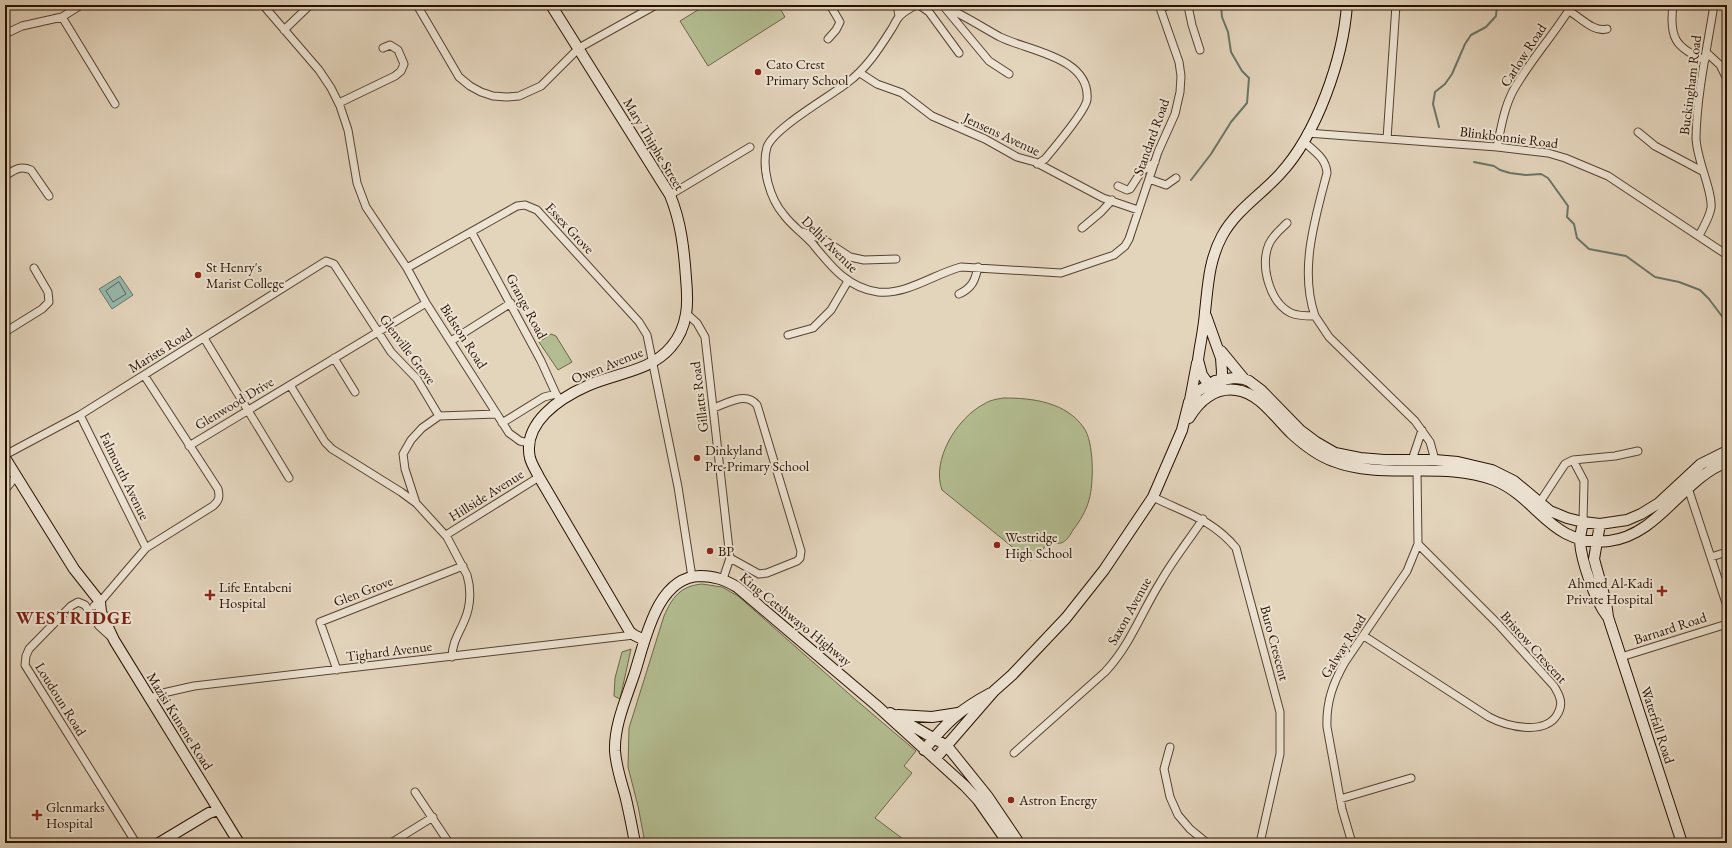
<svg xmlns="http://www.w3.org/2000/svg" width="1732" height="848" viewBox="0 0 1732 848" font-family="'EB Garamond',serif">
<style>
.green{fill:#b3bd91;stroke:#6d6749}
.water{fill:#96b8ad;stroke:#6a7568}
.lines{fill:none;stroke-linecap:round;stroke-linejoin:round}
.shore{stroke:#5e6457;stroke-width:1}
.stream{stroke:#6a7568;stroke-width:2}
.street-casing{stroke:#564230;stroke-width:9}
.secondary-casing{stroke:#271101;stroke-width:12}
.street{stroke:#ede3d3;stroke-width:7}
.secondary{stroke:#ede3d3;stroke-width:10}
.poi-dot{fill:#8f2418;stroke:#ede3d3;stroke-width:1.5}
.labels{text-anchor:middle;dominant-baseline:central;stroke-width:4;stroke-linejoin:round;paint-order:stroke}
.street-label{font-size:14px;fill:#271101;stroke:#ede3d3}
.poi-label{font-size:14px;fill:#271101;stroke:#ede3d3;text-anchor:start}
.district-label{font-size:18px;font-weight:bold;letter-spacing:1px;fill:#7a1f14;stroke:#ede3d3}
</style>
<rect width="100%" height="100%" fill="#e3d4bc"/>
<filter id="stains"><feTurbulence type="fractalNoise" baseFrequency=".005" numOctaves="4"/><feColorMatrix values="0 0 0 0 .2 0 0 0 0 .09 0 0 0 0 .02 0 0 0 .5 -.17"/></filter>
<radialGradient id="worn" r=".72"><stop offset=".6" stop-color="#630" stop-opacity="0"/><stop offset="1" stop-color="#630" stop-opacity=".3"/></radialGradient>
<path class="green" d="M706,5H778L785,17L708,66L680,21Z
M551,334L556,336L572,362L558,370L539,342Z
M1004,398C1033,398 1066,402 1084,428C1094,442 1094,484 1089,500C1086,511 1080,521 1073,530C1071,534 1066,542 1061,543C1057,544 1052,542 1049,540L1040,554L1031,560L1026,558L942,490C931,460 957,418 984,404C990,400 997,399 1004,398Z
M702,584L722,587L738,596L856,700L916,751L904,766L912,773L875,818L907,842L906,843H645L638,806L628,767L629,728L664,616C672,598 680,586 702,584Z
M631,649L620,699L614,696L615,678L622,652Z"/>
<path class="water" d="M120,276L133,295L112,309L99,289Z"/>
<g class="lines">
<path class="shore" d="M119,282L126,294L113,302L106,291Z"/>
<path class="stream" d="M1439,127L1433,104L1435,92L1445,84L1452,74L1465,44L1471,35L1486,27L1496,16L1497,5
M1474,162L1494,166L1500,170L1510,173L1526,175L1541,174L1548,178L1568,206L1567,217L1574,224L1577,238L1589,249L1626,256L1655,277L1679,282L1700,290L1709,299L1721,315L1727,321
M1191,180L1211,154L1231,122L1247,103L1249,78L1242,71L1231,52L1228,32L1222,17L1221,5"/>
<defs>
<path id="street" d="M263,5L319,70L331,88L340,106L348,130L357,183L366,207L407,268L426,303L509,433L520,441L529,443
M417,5L459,77L470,86L481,92L493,96L507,97L519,96L541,86L579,48L656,5
M897,5L899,16
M916,5C911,8 903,12 899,17C896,20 894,26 891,30C879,49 866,69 847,83C829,97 774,128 767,147C761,168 770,199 784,215C792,226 803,233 812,243C830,265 847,288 878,292C907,295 934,274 961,267L1061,273L1114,255L1125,246L1129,239L1158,152L1175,114L1180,92L1181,76L1179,62L1159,5
M919,5L929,12L959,53
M941,5C962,14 980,26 1000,37C1028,51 1091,57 1087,100C1085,112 1054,148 1045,159L1037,164
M1181,5L1188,6L1192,25L1200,50
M1673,5C1669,37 1675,48 1705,60
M945,8L989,61L1009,74
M1160,8L1171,5
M1569,11C1580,17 1594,33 1607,29
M62,17L115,104
M284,30L310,5
M5,34L22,26L62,17L81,5
M828,39L836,30L840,22L830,5
M1706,52L1720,65L1727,79
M860,73L877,84L902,93L932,116L985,139L1017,157L1035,162L1103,198L1138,210
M339,103L395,76L401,71L404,64L398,50L390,45L383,48
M1638,132L1655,146L1702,171
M1307,133L1497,147L1548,153L1565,158L1608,176L1727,255
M1387,139L1396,5
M1303,141C1314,151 1326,158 1327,173C1315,219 1299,270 1315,316
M1497,147C1501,128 1504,108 1513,91C1530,60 1554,35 1572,5
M5,176C14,170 20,165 31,170L49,196
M1149,179L1166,185L1176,178
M1118,186L1127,190L1130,189L1141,172L1155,162
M670,195L750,147
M1287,223C1281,229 1273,235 1269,244C1260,265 1269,302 1291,313C1297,316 1307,316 1315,316L1329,337L1415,421L1430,442L1435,460
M1082,228L1101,212L1112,200
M803,232L824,240L850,257L864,260L896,259
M472,233L541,361L556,394
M1699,236C1703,227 1709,219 1711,208C1713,191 1696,159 1696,137C1697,93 1707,49 1714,5
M407,268L517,206L525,205L537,210L639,322L647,335L678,487L692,577
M959,294C972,288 975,281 978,267
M686,313L697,323L705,337L730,558L723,579
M5,332L42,309L49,302L48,292L34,268
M788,335L813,328L831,310L848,281
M204,338L289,478
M451,341L511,303
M334,358L355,392
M290,385L325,442L332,449L401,492L416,503
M714,408C727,403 746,391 757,405L801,551L800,558L797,561L767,573L759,574L730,558
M80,415L146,548
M502,423L544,397L556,394L558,397
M189,446L426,303
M5,455L80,415L326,261L334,264L391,352L417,379L439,416
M1412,460L1422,430
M1573,460L1584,481L1583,522
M1688,488L1727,606
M5,490L16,476
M1153,497C1185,513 1212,519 1236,548L1280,712V754L1260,843
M1540,502L1565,464L1573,460L1615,456L1638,451
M446,535L539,477
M1711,557L1727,552
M94,606L100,602L146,548L213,506C219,501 220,497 218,489L144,375
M1364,636L1489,717C1506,726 1544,736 1557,715C1564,704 1560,696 1554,686L1498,624L1418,544
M111,637L99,626L85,605L78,602L71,606L29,649L26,656L25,665L136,843
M452,657C452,642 460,632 465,619C471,605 471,588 467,575L447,537L416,503L405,469L403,454L411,440L422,428L439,416L497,414
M1621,657L1727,624
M337,670L320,622L463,566
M149,699L163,693L194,686L634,635
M1170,747L1164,769L1170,797L1178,815L1190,829L1207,843
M1014,753L1105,672C1131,644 1141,613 1161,581C1173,560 1189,540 1203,519
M415,792L449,843
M1340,799L1411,778
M391,843L433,817
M1352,843L1342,809L1327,727C1326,702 1333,683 1345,662L1407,571L1418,544L1417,470"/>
<path id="secondary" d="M551,5L670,195C681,222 684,249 686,278C687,289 688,303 686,314C684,326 679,338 671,347C650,372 615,373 587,386C560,398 522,423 530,458C532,465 536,471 539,477L630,632L634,635L644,640
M1206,316L1221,358L1222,372L1221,385
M1221,351L1244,379
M1212,389L1202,375L1198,360C1200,344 1204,328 1205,312C1208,285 1209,260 1222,236C1236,210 1261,195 1280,174C1317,134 1343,59 1347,5
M1190,400L1197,363
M1189,418C1199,401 1215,387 1236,390C1260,393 1275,418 1292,434C1303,444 1319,456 1333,461C1384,481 1441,460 1494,480C1539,498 1550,547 1609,541C1659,535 1682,479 1727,462
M5,458L74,569L100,602L101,612L114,640L239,843
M1583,522C1582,528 1580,535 1580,541C1581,561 1595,600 1607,616
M1600,524L1594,559L1606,602L1608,617L1682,843
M890,713L947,746L988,797L1019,843
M898,715L932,717L958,713
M924,750C947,722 959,710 991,693
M935,759L994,691L1012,675L1066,618L1104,570L1153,497L1182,430L1189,402L1198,391L1215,381L1234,378L1244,379L1249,381L1261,390L1300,430L1316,442L1335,453L1360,458L1384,460H1435L1458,462L1492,470L1514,481L1550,511L1567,518L1583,522L1600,524L1627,520L1641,514L1659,503L1701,464L1727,451
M159,843L209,813L218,810
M635,843C632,827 629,811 625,795C621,781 616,766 615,751C614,726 626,699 634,675C645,642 656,577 700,576C715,576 725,580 737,587L876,705L965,786L978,800L1008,843"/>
</defs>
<use href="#street" class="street-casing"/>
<use href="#secondary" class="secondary-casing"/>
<use href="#street" class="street"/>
<use href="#secondary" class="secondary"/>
</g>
<g class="poi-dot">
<circle cx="758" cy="72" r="4"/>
<circle cx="198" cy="275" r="4"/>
<circle cx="697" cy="458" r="4"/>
<circle cx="997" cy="545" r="4"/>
<circle cx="710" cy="551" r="4"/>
<path d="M1660 585h4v4h4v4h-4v4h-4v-4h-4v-4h4z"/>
<path d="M208 589h4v4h4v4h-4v4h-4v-4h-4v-4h4z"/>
<circle cx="1011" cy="800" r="4"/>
<path d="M35 809h4v4h4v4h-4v4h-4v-4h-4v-4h4z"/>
</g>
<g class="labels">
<g class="street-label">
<text transform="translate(1523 55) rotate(-57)">Carlow Road</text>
<text transform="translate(1690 85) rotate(-83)">Buckingham Road</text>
<text transform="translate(1002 134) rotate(25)">Jensens Avenue</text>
<text transform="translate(1151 137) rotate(-70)">Standard Road</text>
<text transform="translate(1509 137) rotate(7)">Blinkbonnie Road</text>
<text transform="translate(654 144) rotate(59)">Mary Thiphe Street</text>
<text transform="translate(570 228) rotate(47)">Essex Grove</text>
<text transform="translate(830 244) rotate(45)">Delhi Avenue</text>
<text transform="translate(527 306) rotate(62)">Grange Road</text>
<text transform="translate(464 336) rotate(57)">Bidston Road</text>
<text transform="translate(408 349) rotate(53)">Glenville Grove</text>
<text transform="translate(160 350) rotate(-32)">Marists Road</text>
<text transform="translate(607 365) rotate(-22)">Owen Avenue</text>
<text transform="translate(699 397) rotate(-97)">Gillatts Road</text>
<text transform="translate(234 403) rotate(-31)">Glenwood Drive</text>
<text transform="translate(125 476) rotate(64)">Falmouth Avenue</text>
<text transform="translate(486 495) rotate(-32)">Hillside Avenue</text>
<text transform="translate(363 591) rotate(-21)">Glen Grove</text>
<text transform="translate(1129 611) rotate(-61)">Saxon Avenue</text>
<text transform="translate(796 619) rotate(39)">King Cetshwayo Highway</text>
<text transform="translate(1670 628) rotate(-18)">Barnard Road</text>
<text transform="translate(1275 643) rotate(75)">Buro Crescent</text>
<text transform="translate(1343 646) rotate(-58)">Galway Road</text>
<text transform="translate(1534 647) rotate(48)">Bristow Crescent</text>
<text transform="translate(389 651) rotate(-7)">Tighard Avenue</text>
<text transform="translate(61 699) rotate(58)">Loudoun Road</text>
<text transform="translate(180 721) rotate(58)">Mazisi Kunene Road</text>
<text transform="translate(1658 725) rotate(72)">Waterfall Road</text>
</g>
<g class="poi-label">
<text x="766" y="64">Cato Crest<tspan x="766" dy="16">Primary School</tspan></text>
<text x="206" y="267">St Henry's<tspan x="206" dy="16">Marist College</tspan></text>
<text x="705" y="450">Dinkyland<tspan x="705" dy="16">Pre-Primary School</tspan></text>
<text x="1005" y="537">Westridge<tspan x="1005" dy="16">High School</tspan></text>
<text x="718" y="551">BP</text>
<text x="1653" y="583" text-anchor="end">Ahmed Al-Kadi<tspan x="1653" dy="16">Private Hospital</tspan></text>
<text x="219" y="587">Life Entabeni<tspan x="219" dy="16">Hospital</tspan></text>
<text x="1019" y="800">Astron Energy</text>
<text x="46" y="807">Glenmarks<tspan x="46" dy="16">Hospital</tspan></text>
</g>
<g class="district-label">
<text x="74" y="617">WESTRIDGE</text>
</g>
</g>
<rect width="1732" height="848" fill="none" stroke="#e3d4bc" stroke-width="20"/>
<rect x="6" y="6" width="1720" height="836" fill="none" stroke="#271101" stroke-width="2"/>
<rect x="10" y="10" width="1712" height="828" fill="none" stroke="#271101"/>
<rect width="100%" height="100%" filter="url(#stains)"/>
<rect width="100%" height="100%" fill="url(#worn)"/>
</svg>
